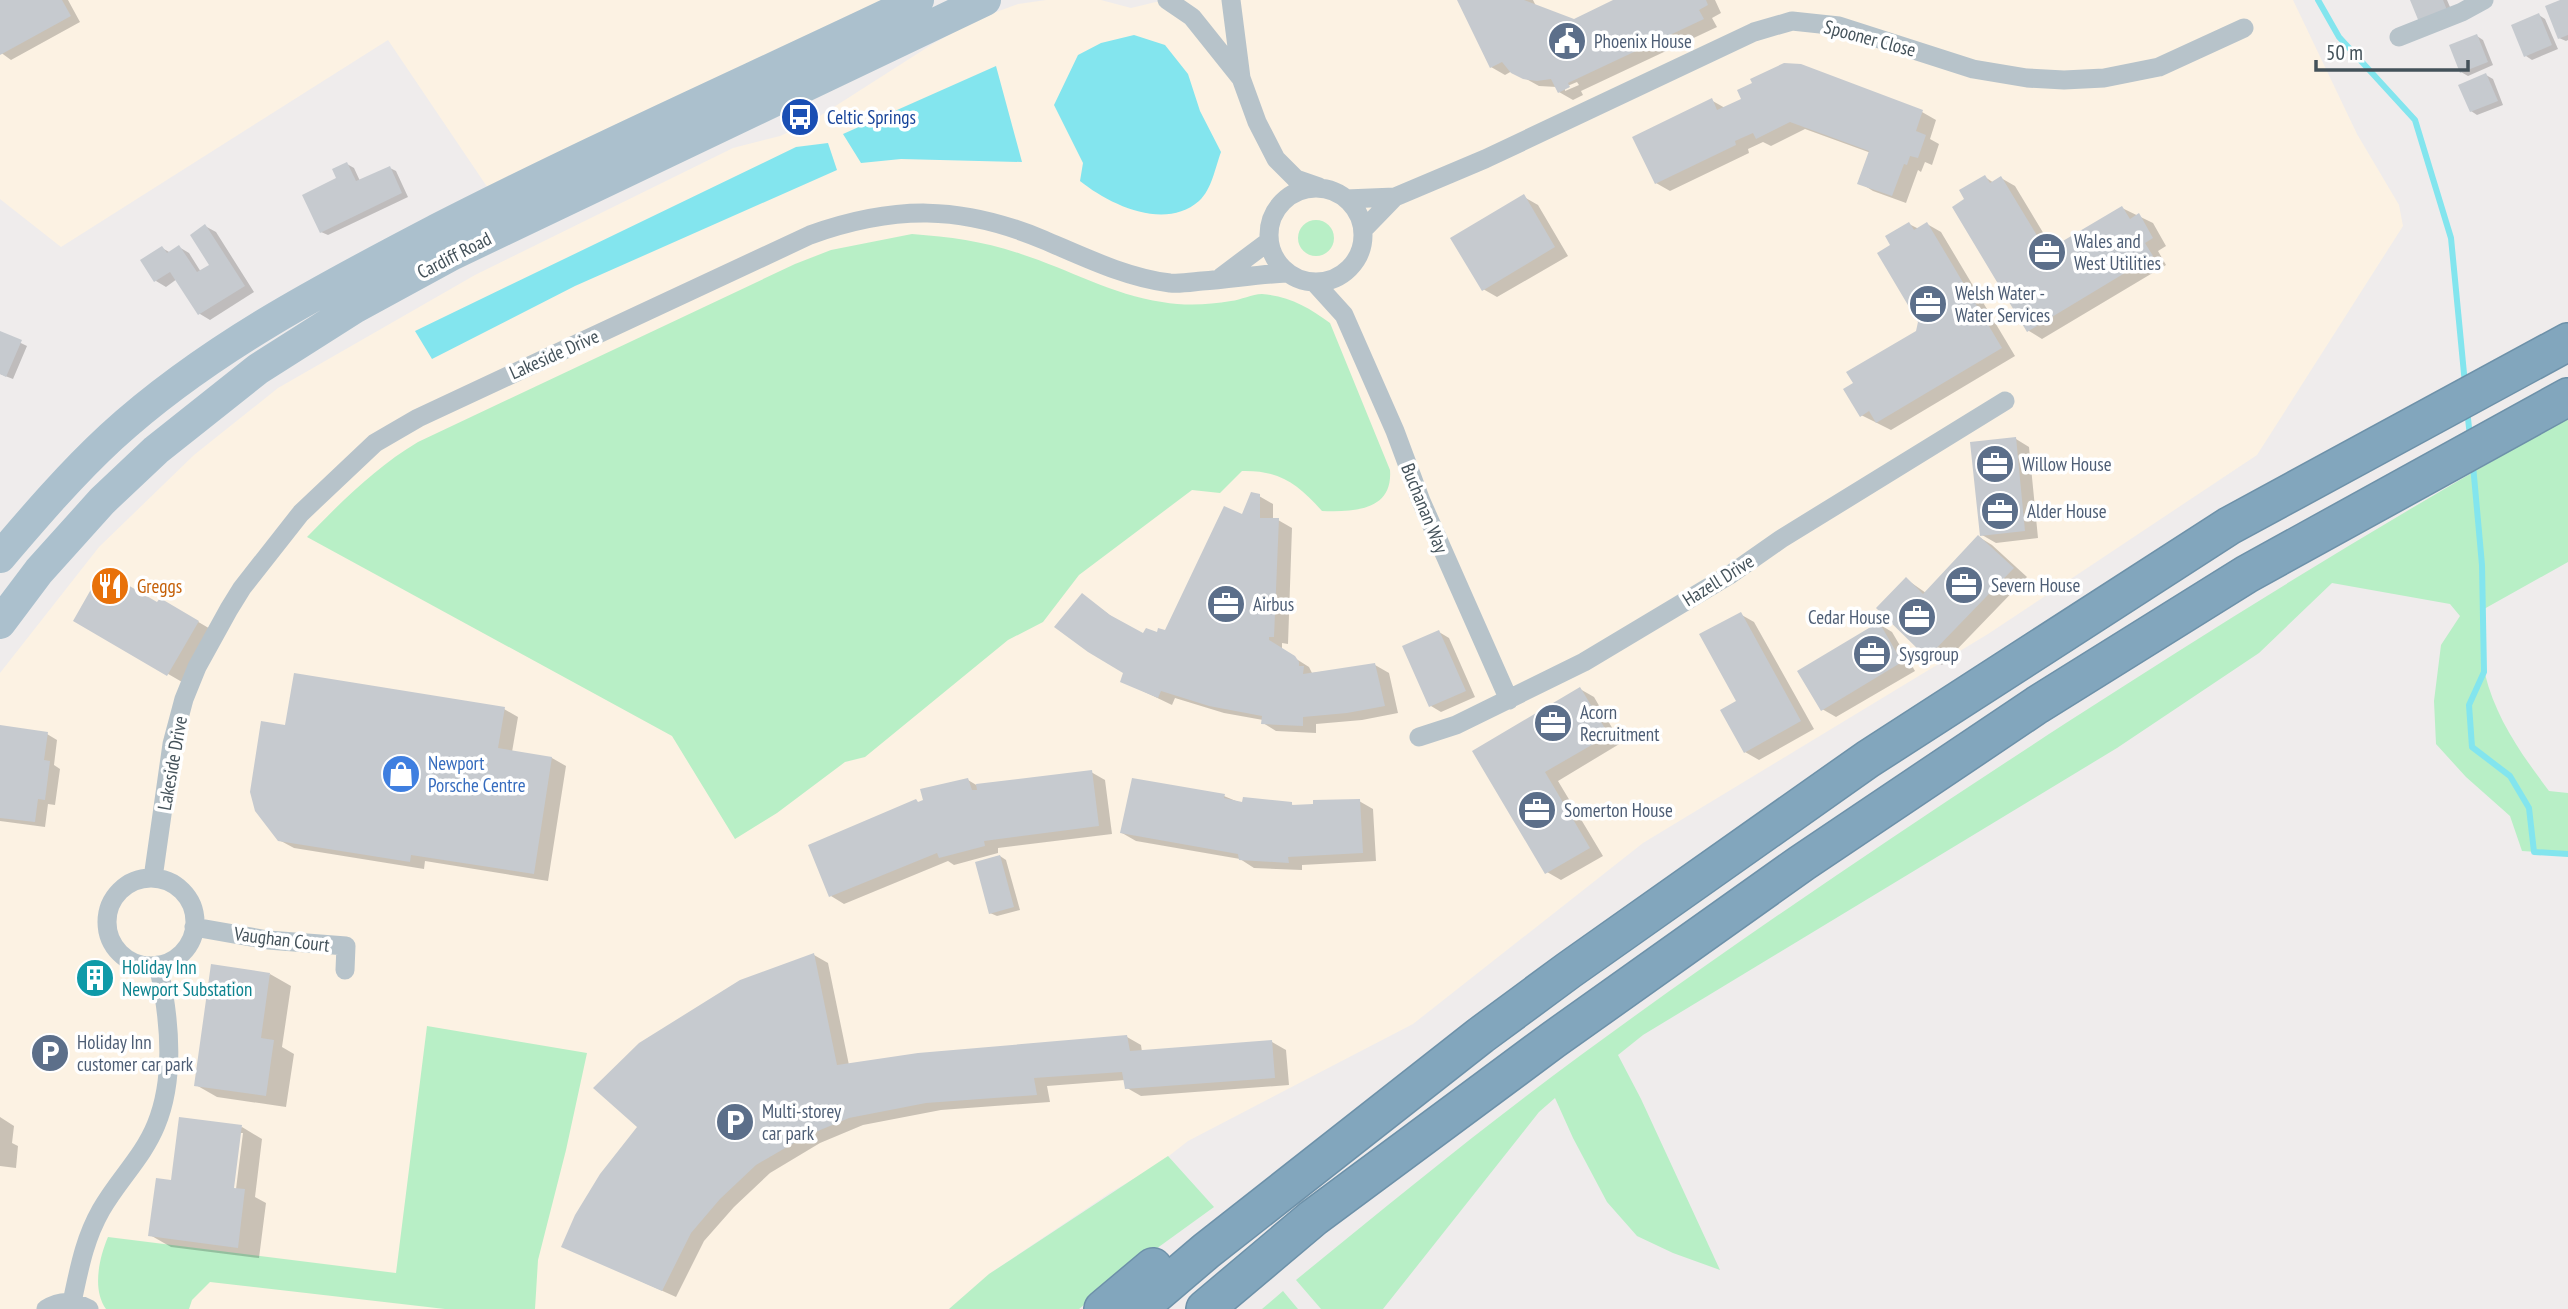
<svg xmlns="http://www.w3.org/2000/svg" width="2568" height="1309" viewBox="0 0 2568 1309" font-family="'PT Sans Narrow',sans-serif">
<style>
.commercial{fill:#fcf2e3}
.green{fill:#b8efc6}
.water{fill:#83e5ee}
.shadow{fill:#0003;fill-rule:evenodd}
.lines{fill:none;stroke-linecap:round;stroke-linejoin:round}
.stream{stroke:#83e5ee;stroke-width:6}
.building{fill:#c6cacf}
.motorway-casing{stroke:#6d91a9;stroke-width:40}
.minor{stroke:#b7c3ca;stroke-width:19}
.primary{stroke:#abc0cd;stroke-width:32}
.motorway{stroke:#82a6bd;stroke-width:37}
.labels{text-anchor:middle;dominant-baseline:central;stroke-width:7;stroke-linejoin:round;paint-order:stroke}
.street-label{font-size:19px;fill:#44525a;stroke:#fff}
.service-label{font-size:19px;fill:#4e5e75;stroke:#fff;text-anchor:start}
.transit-label{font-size:19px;fill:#164399;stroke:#fff;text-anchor:start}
.food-label{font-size:19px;fill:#c56008;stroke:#fff;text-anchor:start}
.shop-label{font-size:19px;fill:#366cbe;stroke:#fff;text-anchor:start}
.culture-label{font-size:19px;fill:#0d838f;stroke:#fff;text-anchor:start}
</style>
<rect width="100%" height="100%" fill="#efecec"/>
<path class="commercial" d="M0,0H918L496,200L388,40L61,247L0,199Z
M1046,0H1101L1131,8L1164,0H2293L2357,134L2399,205L2403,226L2257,455L1988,634L1643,843L1413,1024L1188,1141L1156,1166L1111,1192L989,1274L949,1309H0V673L99,547L194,455L278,388L475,275L733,148L780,136L812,121L931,45L977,19L1018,4Z"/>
<path class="green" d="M1298 238a18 18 0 1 1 36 0a18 18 0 1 1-36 0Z
M912,234C951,237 983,241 1021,254C1068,269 1113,295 1162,302C1185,306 1208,305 1231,301C1241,300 1252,294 1262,294C1288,296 1309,307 1330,323L1390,470C1393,511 1354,512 1322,511C1298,484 1279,470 1242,471L1220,493L1192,490L1079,575L1043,622L1008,640L865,757L845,762L777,813L735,839L672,736L307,537C341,502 376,467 418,442L795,264L831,250Z
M2568,418V562L2484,609C2484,629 2480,654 2485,674C2496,719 2522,755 2549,791L2568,793V854L2522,851L2510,816L2466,777L2436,744L2434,701L2441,645L2460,616L2450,604L2332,583L2259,653L2117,748L1643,1035L1618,1055L1641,1099L1720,1270L1673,1253L1637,1236L1607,1202L1573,1138L1555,1098L1539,1112L1383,1309H1321L1296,1280C1390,1203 1483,1127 1581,1055C1739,939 1902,830 2066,723C2230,617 2397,514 2568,418Z
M427,1026L587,1053L566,1150L538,1260L535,1309H445L210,1282L192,1300L189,1309H106C92,1290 99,1258 108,1237L396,1273Z
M1168,1156L1214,1207L1120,1275L1079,1309H949L989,1274Z
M1283,1291L1298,1309H1262Z"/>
<path class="water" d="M1134,35L1165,45L1188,74L1200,111L1221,152C1215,168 1212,189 1199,201C1165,231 1110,205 1080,181L1083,163L1054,105L1078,55L1101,43Z
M996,66L1022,162L901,159L861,163L843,134Z
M828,143L837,170L575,286L432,359L415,331L796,147Z"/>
<path class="shadow" d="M0,0H68L80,22L11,60L0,52Z
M1459,0H1533L1536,6L1574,20L1617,0H1715L1721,13L1712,18L1717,27L1581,91L1583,95L1573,100L1559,92L1557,87L1539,86L1512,71L1505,75L1491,67ZM1577,82L1579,85L1565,91V87Z
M2412,0H2447L2453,14Z
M2565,0H2568V40L2566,41L2559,38Z
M2539,15L2545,19L2558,49L2532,60L2526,56Z
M2477,36L2483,40L2493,65L2468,76L2461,72Z
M2486,75L2493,79L2503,105L2477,115L2471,111Z
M1886,99L1922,112L1936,120L1930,139L1939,144L1932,165L1925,162L1921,172L1918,170L1906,203L1873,191L1860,183L1871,153L1805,129L1771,146L1763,142L1748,149L1749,153L1670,191L1656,183L1711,100L1725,108Z
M347,164L354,168L360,181L390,168L396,171L408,197L328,235L321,232L339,179Z
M1985,177L1994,183L2001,178L2015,186L2053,249L2122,208L2153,223L2166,246L2158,251L2166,265L2042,339L2029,331L1967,200Z
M1524,197L1538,205L1568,256L1497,297L1483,289Z
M1909,224L1919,229L1927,224L1941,232L2015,356L1891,430L1861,415L1917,332L1920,322L1893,246Z
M205,226L216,232L254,292L210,320L200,314L177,279L166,287L156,281L162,248L171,253L179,247L189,253L201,272L211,265Z
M0,333L27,346L13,379L0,374Z
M2016,439L2029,447L2038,538L1996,543L1982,535Z
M1259,496L1273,504V520H1278L1292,528L1288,644L1282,643V650L1309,667L1312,673L1375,665L1389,673L1398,713L1362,720L1316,724V733L1276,731L1263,723V720L1224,713L1175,698L1172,705L1122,681L1125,672L1082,595L1122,624L1143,635L1165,633L1243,516Z
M1979,537L1992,545L2027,577L1942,665L1929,657L1878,608L1906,579L1926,593Z
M161,600L212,630L182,682L75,620L158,604Z
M1740,614L1754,622L1814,729L1759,760L1745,752L1738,701Z
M1879,624L1892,632L1915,671L1836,717L1822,709Z
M1439,632L1449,638L1475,697L1441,712L1431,706Z
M1580,689L1594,697L1621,743L1558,781L1603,856L1561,880L1547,872L1474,751Z
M504,709L518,717L512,752L552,758L566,766L548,881L425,861L424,869L294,848L279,840L287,727Z
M0,727L47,734L57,740L54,765L60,769L55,805L48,804L45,827L0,821Z
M1091,772L1105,780L1112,834L998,848V853L954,865L948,861L844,904L831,896L920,803L968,780L978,786Z
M1224,796L1243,804H1291L1296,807L1359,801L1373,809L1376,861L1302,865V870L1254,868L1240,859L1136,841L1122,833Z
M1000,856L1006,860L1020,910L997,916L990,913Z
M814,955L828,963L849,1065L1127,1037L1141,1045L1142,1052L1272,1042L1286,1050L1289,1085L1141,1096L1127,1088L1125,1080L1047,1086L1050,1102L941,1110L863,1125L820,1143L770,1173L734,1207L704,1241L676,1297L563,1246Z
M270,974L291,986L282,1047L294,1054L286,1107L217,1097L196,1085Z
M0,1117L14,1126L12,1143L18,1146L16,1168L0,1166Z
M242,1127L262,1139L255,1197L266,1203L259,1258L171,1247L150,1235L172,1182ZM239,1133H243L235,1197L231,1196Z"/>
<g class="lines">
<path class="stream" d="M2318,0L2339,37L2415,120L2451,238L2465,384
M2467,409L2470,437
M2473,465L2482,565L2484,672L2469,705L2472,747L2510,776L2529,808L2534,852L2568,854"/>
</g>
<path class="building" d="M0,0H62L71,16L0,55Z
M1457,0H1524L1574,19L1613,0H1706L1708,5L1699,10L1704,19L1568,83L1570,87L1558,93L1551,79L1537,81L1523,79L1511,73L1502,62L1490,68Z
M2410,0H2443L2447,10L2419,22Z
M2560,0H2568V35L2558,39L2545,6Z
M2539,13L2552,45L2524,57L2511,25Z
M2477,34L2488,62L2460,73L2449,45Z
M1784,63L1801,64L1923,110L1916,131L1926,135L1918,158L1910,156L1907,165L1904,164L1892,196L1857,184L1869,151L1790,122L1756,139L1753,133L1735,141L1736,145L1655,184L1632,137L1712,98L1717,110L1741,99L1737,90L1752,83L1750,79Z
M2486,73L2498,101L2470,112L2458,85Z
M347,162L356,181L390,166L402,193L320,233L302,195L336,178L332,169Z
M1985,175L1990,183L2001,176L2044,247L2051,248L2122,206L2130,219L2139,213L2153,238L2145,243L2153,256L2027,332L1952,207L1964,199L1959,190Z
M1524,194L1555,247L1482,291L1450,238Z
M1909,222L1914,230L1927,222L2002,348L1876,423L1869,411L1860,417L1843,389L1853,383L1846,372L1916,331L1918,322L1877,253L1890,245L1885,236Z
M205,224L245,286L198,315L170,272L154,282L140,260L162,246L167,253L179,245L197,272L209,265L190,235Z
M0,331L22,340L6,377L0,374Z
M2016,437L2025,531L1980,536L1970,442Z
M1251,492L1260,494V518H1279L1274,637H1269V640L1295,656L1299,662V666H1304L1303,674L1375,663L1385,706L1347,713L1303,717V726L1261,724L1262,716L1209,706L1161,691L1158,698L1120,682L1123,673L1088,652L1054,627L1082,593L1110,615L1143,633L1146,628L1157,632L1158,628L1165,630L1224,506L1242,514Z
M1978,535L2014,568L1927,658L1876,608L1906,577L1923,594Z
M102,570L157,602L160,598L199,621L167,676L73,621Z
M1741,612L1801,721L1744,753L1720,710L1736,701L1699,634Z
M1879,622L1902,662L1821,711L1797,671Z
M1439,630L1466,691L1429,707L1402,646Z
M294,673L505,707L498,748L552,757L534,874L411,855L410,862L278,841L255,811L250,792L261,721L285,725Z
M1580,687L1609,735L1545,772L1590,848L1545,874L1472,751Z
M0,725L48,732L44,760L50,761L45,800L38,799L35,822L0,818Z
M1092,770L1099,826L984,841L985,846L939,858L937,853L829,897L808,845L916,799L918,802L923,800L920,789L968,778L972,790H977L976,784Z
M1132,778L1225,794L1224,798L1242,802L1243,797L1292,802V805L1313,804V800L1360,799L1363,853L1288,857L1289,863L1239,860L1238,854L1120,833Z
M1000,855L1014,907L989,914L975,862Z
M814,953L837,1065L918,1053L1127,1035L1130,1051L1272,1040L1275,1078L1125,1089L1122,1072L1034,1078L1037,1095L926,1103L849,1118L806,1136L756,1165L720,1199L691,1233L662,1291L561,1247L575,1215L600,1174L637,1127L593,1088L639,1043L740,980Z
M211,964L270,973L261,1038L274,1040L266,1096L194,1086Z
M97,972L101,977L94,984L90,979Z
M179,1117L242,1125L234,1188L245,1189L238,1248L148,1236L156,1178L171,1180Z"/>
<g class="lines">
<defs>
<path id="motorway" d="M1103,1309L1153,1267
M1138,1309L1206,1251L1481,1035L1569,970L1868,759L2229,526L2568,342
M1205,1309L1313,1218L1553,1040L1802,863L2037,705L2247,574L2568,397"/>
</defs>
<use href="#motorway" class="motorway-casing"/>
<path class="minor" d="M1167,0L1192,17L1240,77
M1231,0L1241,78L1257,122L1276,159L1296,179L1319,187
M2399,37L2462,12L2484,0
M1269 235a47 47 0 1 1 94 0a47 47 0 1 1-94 0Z
M1346,199L1395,197L1485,159L1754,32L1792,21L1839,26L1973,69L2027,78L2064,80L2104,78L2159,67L2244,28
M1363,230L1395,197
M1221,277L1269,241
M1315,283L1344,315L1395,431L1421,501L1509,700
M1419,737L1456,725L1584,662L1731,574L1781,539L2005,401
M153,878L172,744L184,699L197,667L229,609L242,588L301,513L375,443L418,418L810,235C894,205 961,205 1044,240C1084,257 1127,278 1170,283C1181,284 1192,282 1202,281C1231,279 1259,274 1287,273
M107 922a44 44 0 1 1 88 0a44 44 0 1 1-88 0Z
M194,927L268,940L346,946L345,970
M72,1302C79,1270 84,1240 101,1210C118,1180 143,1157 156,1125C176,1077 169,1014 158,965
M46,1309C60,1300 75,1301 89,1309"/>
<path class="primary" d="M0,557C35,516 71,474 111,437C206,350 323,289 436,230C594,149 757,77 918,0
M0,623L39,571L102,501L156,450L258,369L354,308L453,254L985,0"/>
<use href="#motorway" class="motorway"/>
</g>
<defs>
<symbol id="civic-disc" viewBox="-11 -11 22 22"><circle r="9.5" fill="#5c6f8a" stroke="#fff"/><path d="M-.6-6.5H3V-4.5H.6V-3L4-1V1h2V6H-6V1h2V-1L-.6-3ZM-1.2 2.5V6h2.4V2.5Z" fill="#fff"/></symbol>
<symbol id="bus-disc" viewBox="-11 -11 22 22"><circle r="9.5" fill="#1a4fb4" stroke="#fff"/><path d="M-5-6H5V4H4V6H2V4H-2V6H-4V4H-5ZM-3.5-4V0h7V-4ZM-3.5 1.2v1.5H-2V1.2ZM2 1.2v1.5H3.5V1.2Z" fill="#fff"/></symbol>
<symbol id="office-disc" viewBox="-11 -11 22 22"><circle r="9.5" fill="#5c6f8a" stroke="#fff"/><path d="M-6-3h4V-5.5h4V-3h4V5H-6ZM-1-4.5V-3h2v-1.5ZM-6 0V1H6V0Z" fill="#fff"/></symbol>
<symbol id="restaurant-disc" viewBox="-11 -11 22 22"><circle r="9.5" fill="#e8710a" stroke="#fff"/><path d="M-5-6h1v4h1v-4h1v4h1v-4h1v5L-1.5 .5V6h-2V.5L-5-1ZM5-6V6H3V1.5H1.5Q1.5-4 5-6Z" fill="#fff"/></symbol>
<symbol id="shop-disc" viewBox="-11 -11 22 22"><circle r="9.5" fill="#3f7fe0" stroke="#fff"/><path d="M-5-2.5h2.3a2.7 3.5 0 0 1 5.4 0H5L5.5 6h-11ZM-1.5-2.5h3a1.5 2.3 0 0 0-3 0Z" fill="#fff"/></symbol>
<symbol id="building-disc" viewBox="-11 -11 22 22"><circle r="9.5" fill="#0f9aa8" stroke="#fff"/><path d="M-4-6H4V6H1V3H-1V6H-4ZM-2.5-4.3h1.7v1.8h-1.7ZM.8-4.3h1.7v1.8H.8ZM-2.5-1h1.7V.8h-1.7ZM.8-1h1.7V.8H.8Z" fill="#fff"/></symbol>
<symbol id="parking-disc" viewBox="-11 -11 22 22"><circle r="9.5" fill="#5c6f8a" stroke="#fff"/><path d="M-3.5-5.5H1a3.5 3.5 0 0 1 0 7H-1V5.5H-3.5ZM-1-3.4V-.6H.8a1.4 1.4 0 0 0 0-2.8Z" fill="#fff"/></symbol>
</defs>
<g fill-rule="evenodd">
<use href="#civic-disc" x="1545" y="19" width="44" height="44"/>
<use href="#bus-disc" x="778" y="95" width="44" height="44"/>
<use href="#office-disc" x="2025" y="230" width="44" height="44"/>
<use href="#office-disc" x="1906" y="282" width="44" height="44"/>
<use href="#office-disc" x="1973" y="442" width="44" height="44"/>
<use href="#office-disc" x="1978" y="489" width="44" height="44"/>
<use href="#office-disc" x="1942" y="563" width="44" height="44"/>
<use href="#restaurant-disc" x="88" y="564" width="44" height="44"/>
<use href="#office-disc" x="1204" y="582" width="44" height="44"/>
<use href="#office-disc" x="1895" y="595" width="44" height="44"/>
<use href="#office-disc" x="1850" y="632" width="44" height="44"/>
<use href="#office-disc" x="1531" y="701" width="44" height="44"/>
<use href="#shop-disc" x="379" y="752" width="44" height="44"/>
<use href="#office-disc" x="1515" y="788" width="44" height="44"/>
<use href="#building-disc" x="73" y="956" width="44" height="44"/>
<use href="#parking-disc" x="28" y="1031" width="44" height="44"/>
<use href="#parking-disc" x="713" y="1100" width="44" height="44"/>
</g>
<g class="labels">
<g class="street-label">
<text transform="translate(1870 38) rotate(15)">Spooner Close</text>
<text transform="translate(454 255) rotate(-27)">Cardiff Road</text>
<text transform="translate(554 354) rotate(-24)">Lakeside Drive</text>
<text transform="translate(1425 508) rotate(68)">Buchanan Way</text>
<text transform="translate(1718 580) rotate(-32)">Hazell Drive</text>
<text transform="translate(172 763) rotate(-80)">Lakeside Drive</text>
<text transform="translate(282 939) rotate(7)">Vaughan Court</text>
</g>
<g class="service-label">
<text x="1594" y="41">Phoenix House</text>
<text x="2074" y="241">Wales and<tspan x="2074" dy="22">West Utilities</tspan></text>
<text x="1955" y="293">Welsh Water -<tspan x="1955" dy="22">Water Services</tspan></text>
<text x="2022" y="464">Willow House</text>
<text x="2027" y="511">Alder House</text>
<text x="1991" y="585">Severn House</text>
<text x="1253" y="604">Airbus</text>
<text x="1890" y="617" text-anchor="end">Cedar House</text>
<text x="1899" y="654">Sysgroup</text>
<text x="1580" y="712">Acorn<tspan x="1580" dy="22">Recruitment</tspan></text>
<text x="1564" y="810">Somerton House</text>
<text x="77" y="1042">Holiday Inn<tspan x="77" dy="22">customer car park</tspan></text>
<text x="762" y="1111">Multi-storey<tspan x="762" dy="22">car park</tspan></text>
</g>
<g class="transit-label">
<text x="827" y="117">Celtic Springs</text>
</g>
<g class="food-label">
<text x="137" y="586">Greggs</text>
</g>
<g class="shop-label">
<text x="428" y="763">Newport<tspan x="428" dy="22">Porsche Centre</tspan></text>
</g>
<g class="culture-label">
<text x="122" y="967">Holiday Inn<tspan x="122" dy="22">Newport Substation</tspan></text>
</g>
</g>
<path d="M2316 60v10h152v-10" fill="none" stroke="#44525a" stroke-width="3.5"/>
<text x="2326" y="60" font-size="21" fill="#44525a" stroke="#ffffff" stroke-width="5" paint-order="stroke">50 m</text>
</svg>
